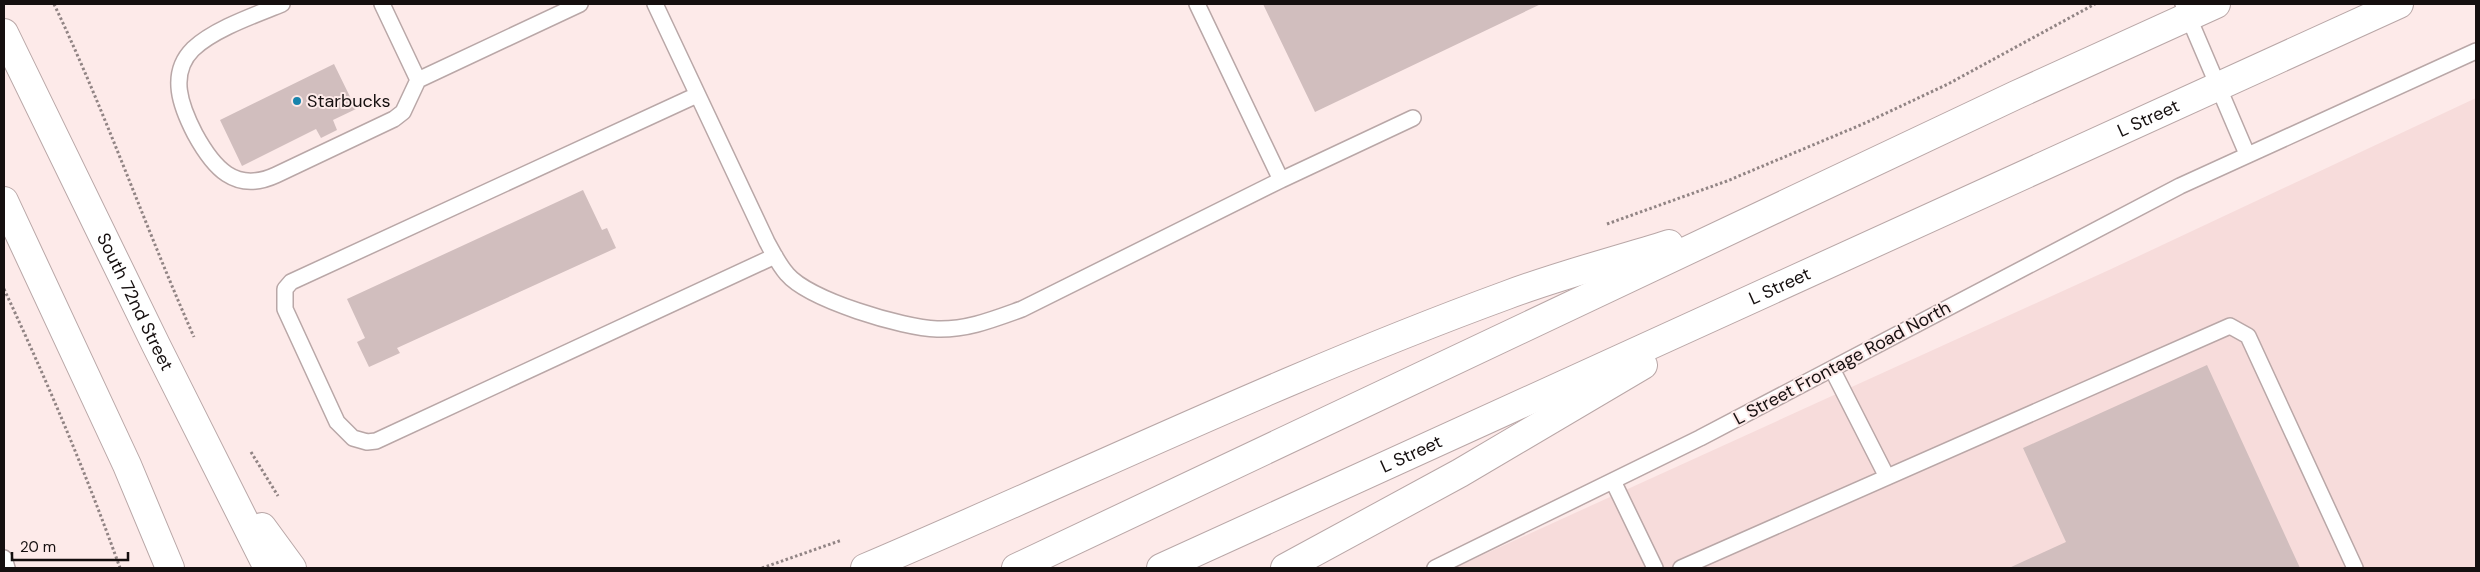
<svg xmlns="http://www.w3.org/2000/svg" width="2480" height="572" viewBox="0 0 2480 572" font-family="'DM Sans',sans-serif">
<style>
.built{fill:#f7dcdb}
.building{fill:#d1bebe}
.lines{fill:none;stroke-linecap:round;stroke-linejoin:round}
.lane-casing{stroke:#b9a7a7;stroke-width:18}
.primary-casing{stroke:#b9a7a7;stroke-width:30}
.path{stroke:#918484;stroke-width:3;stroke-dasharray:2.5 2.5;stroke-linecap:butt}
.lane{stroke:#fff;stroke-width:15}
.primary{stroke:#fff;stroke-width:28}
.poi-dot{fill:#1884ac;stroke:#fdeae9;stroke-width:2}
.labels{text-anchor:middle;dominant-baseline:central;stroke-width:4;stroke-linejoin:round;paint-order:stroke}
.poi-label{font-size:18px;fill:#150f0f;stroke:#fdeae9;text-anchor:start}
.street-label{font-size:18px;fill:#150f0f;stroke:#fdeae9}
</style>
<rect width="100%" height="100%" fill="#fdeae9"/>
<path class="built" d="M2476,98V568H1454L2109,270Z"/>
<path class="building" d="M1263,4H1541L1315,112Z
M334,64L356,109L333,120L337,130L321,138L316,129L242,166L220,120Z
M583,190L602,230L607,228L616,248L397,348L400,353L369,367L357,342L365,338L347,299Z
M2207,365L2300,568H2009L2066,542L2023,448Z"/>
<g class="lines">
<defs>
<path id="lane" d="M282,4C255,15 214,29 193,49C168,74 181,107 195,134C213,167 235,194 276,175L394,119L403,112L418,80
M382,4L418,80L580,4
M655,4L767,242C773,253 779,265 787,274C809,300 903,328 937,329C967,330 994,319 1022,309L1281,180L1413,118
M1197,4L1281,180
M2183,4L2247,154
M697,95L291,282L285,289V309L337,422L353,438L367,442L376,441L775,256
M1832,369L1887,477
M1613,481L1655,568
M4,558L7,568
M1435,568L1700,438L2180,186L2476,51
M1681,568L2230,326L2248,336L2355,568"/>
<g id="primary">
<path id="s1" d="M4,33L156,345L268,568"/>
<path d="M4,201L127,465L170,568"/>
<path d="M262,527L292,568"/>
<path d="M865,568C1079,477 1288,375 1507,295C1560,275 1615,261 1669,244"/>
<path d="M1016,568L2016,95L2216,4"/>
<path id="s2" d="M1161,568L2399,4"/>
<path d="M1285,568L1460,473L1643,365"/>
</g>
</defs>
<use href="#lane" class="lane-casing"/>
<use href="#primary" class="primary-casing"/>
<path class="path" d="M54,4C106,113 145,227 194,337
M1607,224L1727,181L1863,124L1948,84L2095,4
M4,289C47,381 86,473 120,568
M251,452L278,496
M762,568L842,540"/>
<use href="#lane" class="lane"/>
<use href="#primary" class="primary"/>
</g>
<circle class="poi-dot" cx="297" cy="101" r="5"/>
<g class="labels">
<g class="poi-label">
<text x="307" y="101">Starbucks</text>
</g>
<g class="street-label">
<text stroke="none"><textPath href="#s2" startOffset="1085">L Street</textPath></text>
<text stroke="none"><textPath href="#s2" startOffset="680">L Street</textPath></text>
<text stroke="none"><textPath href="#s1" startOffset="299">South 72nd Street</textPath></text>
<text transform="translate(1842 363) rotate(-28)">L Street Frontage Road North</text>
<text stroke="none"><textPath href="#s2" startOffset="275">L Street</textPath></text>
</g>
</g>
<rect width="2480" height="572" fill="none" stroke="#150f0f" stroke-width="10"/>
<path d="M12 552v8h116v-8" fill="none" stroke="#150f0f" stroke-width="2.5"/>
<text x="20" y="552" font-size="15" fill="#150f0f" stroke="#fdeae9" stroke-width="4" paint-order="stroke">20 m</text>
</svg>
